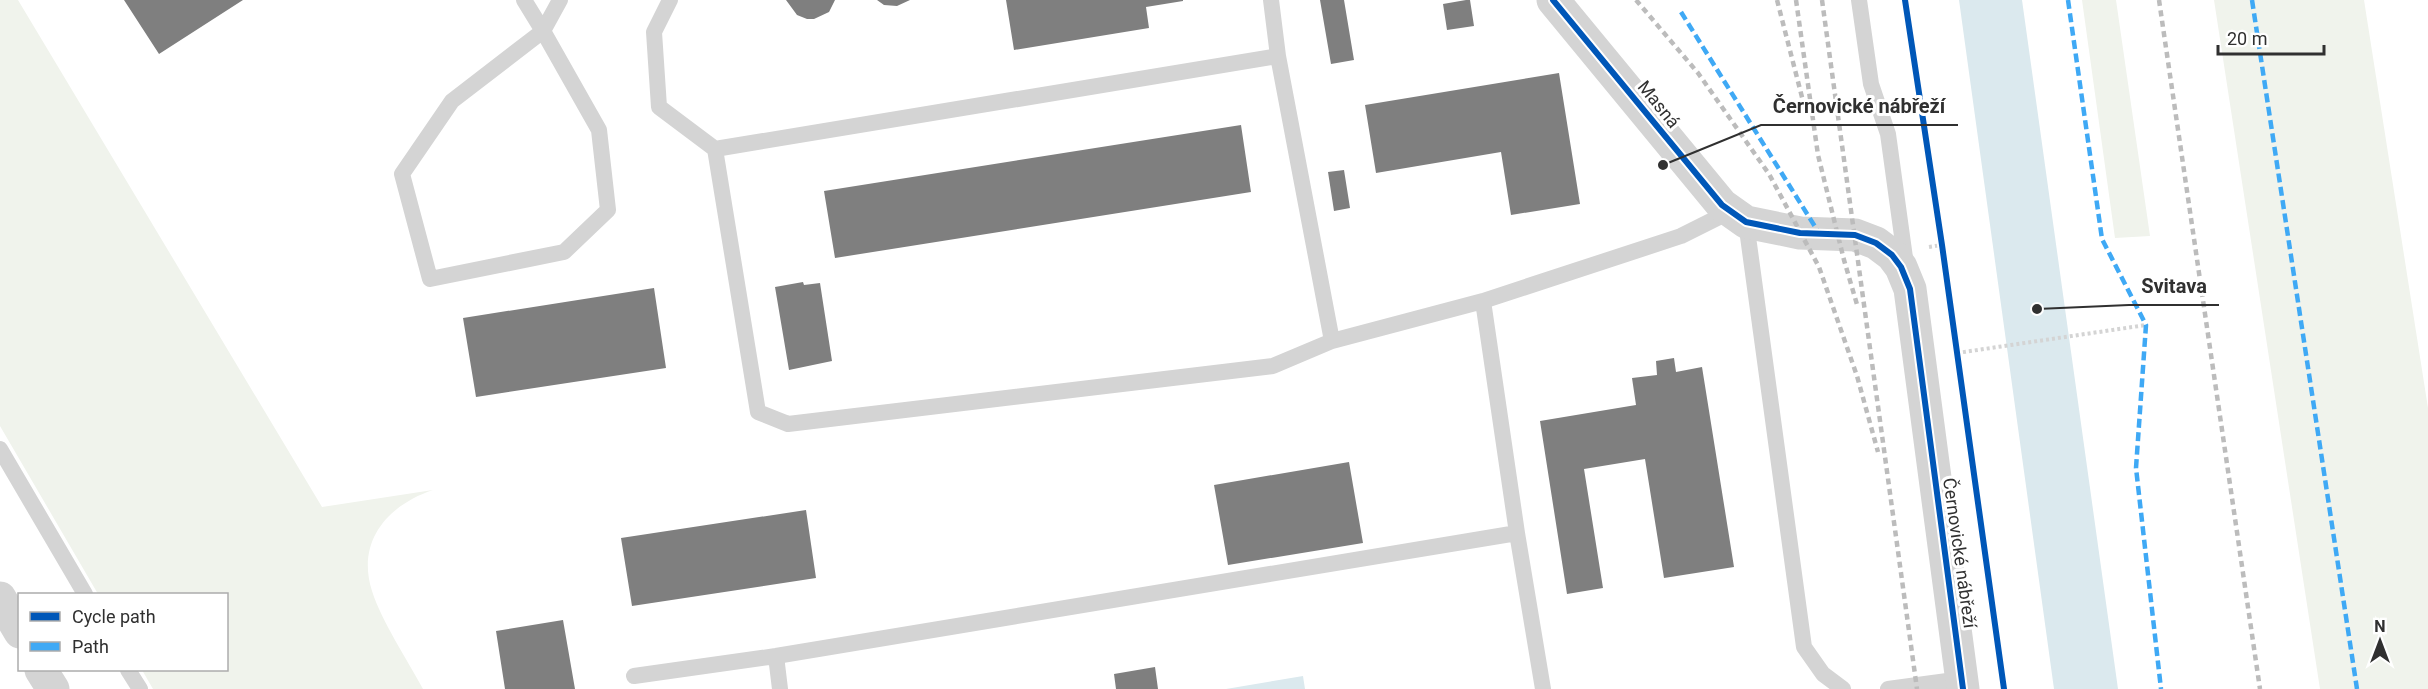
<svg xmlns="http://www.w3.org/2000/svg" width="2428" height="689" viewBox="0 0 2428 689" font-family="Roboto,sans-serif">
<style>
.green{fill:#f0f3ec}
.water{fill:#dbe9ee}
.building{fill:#7f7f7f}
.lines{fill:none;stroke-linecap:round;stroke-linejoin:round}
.path{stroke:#d4d4d4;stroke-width:4;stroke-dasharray:3 3;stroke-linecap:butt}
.service{stroke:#d4d4d4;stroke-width:16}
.minor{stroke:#d4d4d4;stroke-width:33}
.rail{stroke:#bcbcbc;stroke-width:4.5;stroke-dasharray:6 4.5;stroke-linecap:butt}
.quiet{stroke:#3fa9f5;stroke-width:4.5;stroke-dasharray:9 4.5;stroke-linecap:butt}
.cycleway-casing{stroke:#fff;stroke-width:10}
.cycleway{stroke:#0057b8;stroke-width:6}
.labels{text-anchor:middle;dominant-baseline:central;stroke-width:6;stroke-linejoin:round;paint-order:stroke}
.street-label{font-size:18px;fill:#303030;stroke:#fff}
.leader{fill:none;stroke:#303030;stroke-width:2}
.callout-dot{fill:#303030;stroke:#fff;stroke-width:2}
.callout-label{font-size:20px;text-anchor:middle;font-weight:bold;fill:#303030;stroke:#fff;stroke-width:6;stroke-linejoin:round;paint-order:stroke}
</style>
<rect width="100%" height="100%" fill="#fff"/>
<path class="green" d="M0,0H18L322,507L433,490C388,505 356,541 372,591C382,622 407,659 423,689H153L142,670H226V594H98L0,426Z
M2082,0H2116L2150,236L2115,238Z
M2214,0H2364L2428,408V689H2320Z"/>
<path class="water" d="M1959,0H2022L2118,689H2054Z
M1303,676L1305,689H1226Z"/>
<path class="building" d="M124,0H243L159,54Z
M786,0H835L829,12L814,19H807L797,15Z
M877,0H910L897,6L884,5Z
M1006,0H1183V1L1146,7L1149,28L1014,50Z
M1320,0H1344L1354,60L1331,64Z
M1466,0H1470L1474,26L1447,30L1443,4Z
M1559,73L1580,204L1511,215L1501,152L1376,173L1365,105Z
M1241,125L1251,192L835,258L824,191Z
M1344,170L1350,208L1334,211L1328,172Z
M803,282L804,285L820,283L832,361L789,370L775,287Z
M654,288L666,368L476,397L463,318Z
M1674,358L1676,372L1702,367L1734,567L1664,578L1645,459L1584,469L1603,588L1567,594L1540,421L1636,405L1632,378L1657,375L1656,361Z
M1349,462L1363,543L1228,565L1214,485Z
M806,510L816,578L632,606L621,538Z
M563,620L575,689H505L496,631Z
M1155,667L1158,689H1116L1114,674Z"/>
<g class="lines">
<path class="path" d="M1929,247L1942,245
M1957,353L2146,325"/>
<path class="service" d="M524,0L543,31L560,0
M670,0L654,32L659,107L715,149L758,412L788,424L1273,366L1332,341L1483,301
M1271,0L1278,56L1332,341
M1859,0L1871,84L1888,134L1906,265
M543,31L599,130L608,210L564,252L430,279L402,174L452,101Z
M715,149L1278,56
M1746,222L1804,647L1823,674L1843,689
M0,449L85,594
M776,656L780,689
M128,670L140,689
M634,676L776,656L1517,533
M1543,689L1517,533L1483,301L1681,236L1731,211
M1888,689L1962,679"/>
<path class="minor" d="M1553,0L1722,205L1746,222L1800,233L1855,235L1876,243L1892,255L1901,267L1910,289L1963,689
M0,598L20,632
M41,670L53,689"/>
<path class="rail" d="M1636,0L1698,73L1769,174L1819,267L1857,376L1878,452
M1777,0L1803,101
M1796,0L1818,155L1844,260L1858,308
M1822,0L1917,689
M2159,0L2260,689"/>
<path class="quiet" d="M2068,0L2102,239L2146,325L2136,468L2161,689
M2252,0L2357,689
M1681,12L1819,233"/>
<defs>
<path id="cycleway" d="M1553,0L1722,205L1746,222L1800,233L1855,235L1876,243L1892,255L1901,267L1910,289L1963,689
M1905,0L1942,245L2004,689"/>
</defs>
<use href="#cycleway" class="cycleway-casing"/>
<use href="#cycleway" class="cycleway"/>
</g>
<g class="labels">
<g class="street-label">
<text transform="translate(1659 104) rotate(51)">Masná</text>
<text transform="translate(1960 553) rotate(82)">Černovické nábřeží</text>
</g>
</g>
<path class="leader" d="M1663 165L1761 125H1958M2037 309L2129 305H2219"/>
<g class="callout-dot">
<circle cx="1663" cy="165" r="6"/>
<circle cx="2037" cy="309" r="6"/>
</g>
<g class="callout-label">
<text x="1859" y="113">Černovické nábřeží</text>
<text x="2174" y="293">Svitava</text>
</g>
<rect x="18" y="593" width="210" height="78" fill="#ffffff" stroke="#acacac" stroke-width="1.5"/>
<rect x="30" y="612" width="30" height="9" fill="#0057b8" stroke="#acacac" stroke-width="1.5"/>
<text x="72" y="623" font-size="18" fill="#303030">Cycle path</text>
<rect x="30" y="642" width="30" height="9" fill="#3fa9f5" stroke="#acacac" stroke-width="1.5"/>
<text x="72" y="653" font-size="18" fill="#303030">Path</text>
<g transform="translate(2380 641)" stroke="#ffffff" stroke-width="4.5" paint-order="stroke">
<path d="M0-4.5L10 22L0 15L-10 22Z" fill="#303030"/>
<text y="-9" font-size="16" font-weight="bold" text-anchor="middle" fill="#303030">N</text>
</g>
<path d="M2218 45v9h106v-9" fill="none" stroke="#303030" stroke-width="3"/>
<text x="2227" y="45" font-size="18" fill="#303030" stroke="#ffffff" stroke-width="4.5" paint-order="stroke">20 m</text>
</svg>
